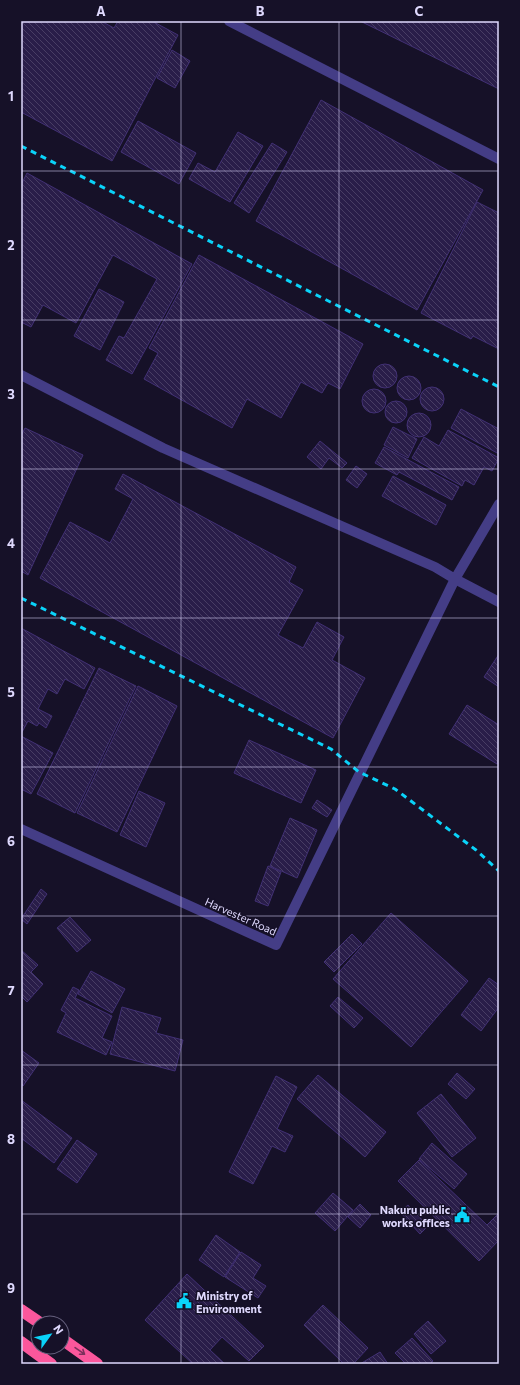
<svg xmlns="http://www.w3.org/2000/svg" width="520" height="1385" viewBox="0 0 520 1385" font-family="Commissioner,sans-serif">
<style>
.building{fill:url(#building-back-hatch);stroke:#413074}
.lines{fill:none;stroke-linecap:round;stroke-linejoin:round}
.lane{stroke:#443d86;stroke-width:10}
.street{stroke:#443d86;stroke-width:10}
.highway{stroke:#fb579c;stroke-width:12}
.rail{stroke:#0ad3f9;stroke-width:3;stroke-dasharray:6 5;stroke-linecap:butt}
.oneway{stroke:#7d305c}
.grid{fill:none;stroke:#dfd9fe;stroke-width:1;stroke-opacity:0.55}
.labels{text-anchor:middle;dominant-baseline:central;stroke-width:3;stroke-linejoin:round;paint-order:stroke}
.street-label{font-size:11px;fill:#dfd9fe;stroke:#161128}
.poi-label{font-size:11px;font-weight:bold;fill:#dfd9fe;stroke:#161128;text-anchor:end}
.neatline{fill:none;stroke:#dfd9fe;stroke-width:1.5}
.grid-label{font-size:13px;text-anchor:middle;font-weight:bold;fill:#dfd9fe}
</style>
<defs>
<pattern id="building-back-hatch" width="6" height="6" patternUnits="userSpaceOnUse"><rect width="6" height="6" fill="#291d49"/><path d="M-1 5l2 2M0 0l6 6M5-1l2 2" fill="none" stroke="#483d64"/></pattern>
</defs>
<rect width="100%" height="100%" fill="#161128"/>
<path class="building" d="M21,21H101L114,28L118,21H152L178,35L112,161L21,112Z
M360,21H499V89Z
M172,50L190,61L175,88L157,78Z
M321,100L483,190L417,310L256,221Z
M138,121L196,153L179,184L121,152Z
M238,132L263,146L230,202L189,179L198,163L215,172Z
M272,143L287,152L249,213L234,203Z
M27,173L192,264L132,374L106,360L119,336L124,338L157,279L113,255L76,323L43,305L31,327L21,322V185Z
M477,202L499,213V349L473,336L471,339L421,313Z
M199,255L363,344L340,389L328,383L322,393L301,382L281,418L247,399L232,428L144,379L158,353L149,348Z
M99,289L124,302L100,350L74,336Z
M373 376a12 12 0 1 1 24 0a12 12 0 1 1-24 0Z
M397 388a12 12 0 1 1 24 0a12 12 0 1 1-24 0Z
M420 399a12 12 0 1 1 24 0a12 12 0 1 1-24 0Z
M362 401a12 12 0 1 1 24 0a12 12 0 1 1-24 0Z
M385 412a11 11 0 1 1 22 0a11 11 0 1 1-22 0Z
M461,409L499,429V454L451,428Z
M407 425a12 12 0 1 1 24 0a12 12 0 1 1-24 0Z
M393,427L417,439L408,458L384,445Z
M25,428L83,455L28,575L21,571V436Z
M448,430L499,458L492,471L484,467L474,485L465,480L462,486L412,458L424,437L439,446Z
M320,441L347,463L342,468L329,458L321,469L307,457Z
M384,447L459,487L452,500L399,472L397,475L375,463Z
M356,466L367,474L357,488L346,480Z
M123,474L296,567L289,582L303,590L278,635L303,648L317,622L344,637L332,660L365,678L333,738L40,578L70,522L110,543L133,499L115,489Z
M393,476L446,505L436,525L382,496Z
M21,628L95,668L84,689L65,679L57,694L48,689L38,709L52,716L46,728L39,723L37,726L28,721L21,734Z
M499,654V687L484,677Z
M99,668L136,686L75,813L37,794Z
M138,686L177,706L117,832L77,813Z
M467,705L499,725V760L497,764L449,734Z
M21,736L53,753L31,794L21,789Z
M249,740L316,770L301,803L234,773Z
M139,791L165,803L146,847L120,835Z
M317,800L332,810L327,817L312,808Z
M290,818L317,830L297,878L270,866Z
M268,866L281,872L268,906L255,901Z
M41,889L47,894L27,924L21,919Z
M391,913L468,981L411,1047L333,979Z
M70,917L91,940L77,952L57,928Z
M352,934L362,944L334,972L324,962Z
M21,950L38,965L31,972L43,984L27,1002L22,997L21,998Z
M91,971L125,989L112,1013L78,994Z
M489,978L499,985V1007L481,1031L461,1015Z
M73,987L79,990L75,998L112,1016L102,1038L112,1042L106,1055L57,1032L66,1013L61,1010Z
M338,997L363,1018L354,1028L330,1006Z
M122,1007L161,1018L156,1033L183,1040L175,1071L110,1054Z
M21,1050L39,1063L23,1086L21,1084Z
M457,1073L475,1089L466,1099L448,1084Z
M318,1075L386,1132L365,1157L297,1099Z
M276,1076L297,1087L277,1129L293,1136L285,1152L272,1146L253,1184L229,1172Z
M441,1094L476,1138L452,1157L417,1113Z
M21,1100L72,1138L54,1163L21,1138Z
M77,1140L97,1154L77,1183L57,1169Z
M432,1143L467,1174L454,1189L419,1159Z
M419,1160L487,1225L499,1213V1240L479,1261L398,1181Z
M333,1193L353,1210L335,1231L315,1213Z
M360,1204L371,1215L360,1228L348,1217Z
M408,1205L428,1226L420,1234L400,1212Z
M216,1235L240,1252L224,1277L199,1260Z
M241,1252L261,1265L253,1278L266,1286L258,1298L225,1277Z
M187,1274L264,1346L249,1361L222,1337L210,1350L225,1364H193L145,1320Z
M323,1305L368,1348L353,1364H344L304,1325Z
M428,1321L446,1341L431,1354L414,1334Z
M412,1338L433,1361L430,1364H406L395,1353Z
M380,1352L388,1364H360Z"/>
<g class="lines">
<path class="lane" d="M455,579L499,602"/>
<path class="street" d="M229,21L499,159
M21,375L163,448L435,567L455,579L499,504
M21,829L276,945L455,579"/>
<path class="highway" d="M21,1310L40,1323
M62,1339L97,1364
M21,1342L51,1364"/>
<path class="rail" d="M21,146L499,387
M21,598L331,749L359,772L395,789L476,850L499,871"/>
</g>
<defs><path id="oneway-shaft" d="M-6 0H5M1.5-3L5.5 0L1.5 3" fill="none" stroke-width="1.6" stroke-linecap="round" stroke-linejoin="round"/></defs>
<use class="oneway" href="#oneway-shaft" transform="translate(80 1351) rotate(35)"/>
<path class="grid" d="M181,21V1364M339,21V1364M21,171H499M21,320H499M21,469H499M21,618H499M21,767H499M21,916H499M21,1065H499M21,1214H499"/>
<defs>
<symbol id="civic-bare" viewBox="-9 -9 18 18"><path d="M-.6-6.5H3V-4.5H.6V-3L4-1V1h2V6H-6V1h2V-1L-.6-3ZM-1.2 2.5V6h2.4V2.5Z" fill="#0ad3f9" stroke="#161128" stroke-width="2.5" paint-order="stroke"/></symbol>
</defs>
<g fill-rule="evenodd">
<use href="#civic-bare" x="451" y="1204" width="22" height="22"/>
<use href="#civic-bare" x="173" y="1290" width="22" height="22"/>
</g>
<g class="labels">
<g class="street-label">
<text transform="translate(241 916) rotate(24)">Harvester Road</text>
</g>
<g class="poi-label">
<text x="450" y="1209">Nakuru public<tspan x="450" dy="13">works offices</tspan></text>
<text x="196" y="1295" text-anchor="start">Ministry of<tspan x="196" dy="13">Environment</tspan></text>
</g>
</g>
<rect width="520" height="1385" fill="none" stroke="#161128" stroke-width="44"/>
<g transform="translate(50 1335) rotate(57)"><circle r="19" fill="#161128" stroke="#66617e"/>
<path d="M0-3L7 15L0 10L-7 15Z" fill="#0ad3f9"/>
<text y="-6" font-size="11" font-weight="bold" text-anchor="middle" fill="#dfd9fe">N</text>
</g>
<rect x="22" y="22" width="476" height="1341" class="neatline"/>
<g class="grid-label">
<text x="101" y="16">A</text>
<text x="260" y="16">B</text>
<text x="419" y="16">C</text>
<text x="11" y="101">1</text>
<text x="11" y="250">2</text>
<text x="11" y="399">3</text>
<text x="11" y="548">4</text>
<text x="11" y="697">5</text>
<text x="11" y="846">6</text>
<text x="11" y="995">7</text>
<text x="11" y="1144">8</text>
<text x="11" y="1293">9</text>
</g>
</svg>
